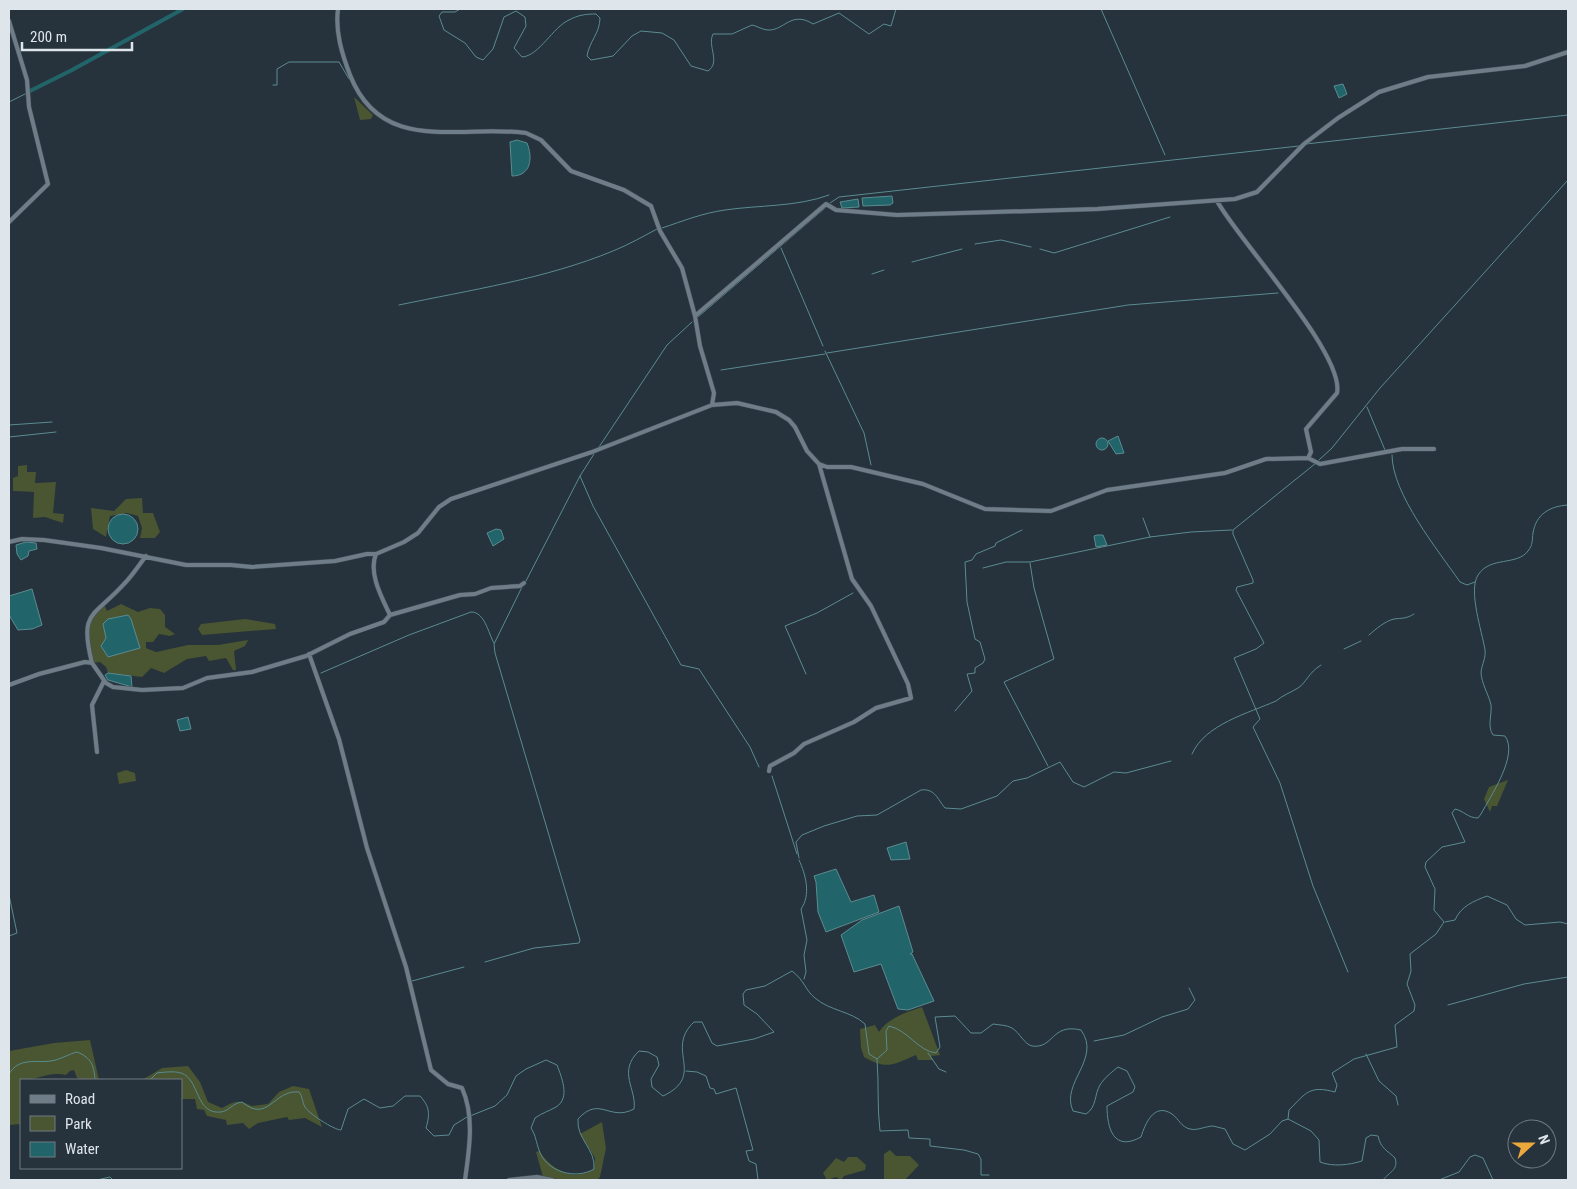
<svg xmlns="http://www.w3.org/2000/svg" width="1577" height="1189" viewBox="0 0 1577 1189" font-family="'Roboto Condensed',sans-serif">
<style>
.green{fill:#4a5531}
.water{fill:#21656a;stroke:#5a8c91}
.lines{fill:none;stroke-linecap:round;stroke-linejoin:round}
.stream{stroke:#5a8c91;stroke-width:1}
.canal{stroke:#21656a;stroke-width:4}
.minor-casing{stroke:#454f57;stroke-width:5}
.minor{stroke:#6f7d88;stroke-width:4}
</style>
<rect width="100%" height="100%" fill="#26323c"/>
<path class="green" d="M354,97L373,115L371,119L360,120Z
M27,465V472H36L35,483L56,482L53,513L64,514L63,523L45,517L33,518L34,492L13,491V478L18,476V466Z
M142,498L143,513H153L160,532L155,538H140L142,528L138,516L127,513L110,516L106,537L93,529L91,508L114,511L126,499Z
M103,602L107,611L121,604L138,612L150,608L160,609L165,615V627L175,634L170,636L159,634L153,642H146V648L156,652L188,645H218L248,640L245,646L234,651L236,670H233L226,658L209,661L206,656L187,659L164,673L151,668L142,677L108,673L106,667L100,662L92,663C89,634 81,624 103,602Z
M245,619L275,624L276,629L202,635L198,629L201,624Z
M126,770L135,773L136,781L119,784L117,773Z
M1508,780L1497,806H1492L1490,812L1484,799L1489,787Z
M922,1007L940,1055L931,1056L933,1060H918L916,1055C893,1065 887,1070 864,1057L861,1048L860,1029L875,1025L879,1032C888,1018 907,1012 922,1007Z
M90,1040L99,1080H83L77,1078L74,1070L70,1071L66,1075C47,1071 40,1080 21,1080V1120L20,1124L9,1125V1051L54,1043Z
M188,1066L200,1082L208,1102L222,1108C234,1101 239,1099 252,1106L268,1104L279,1092L293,1086L309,1089L322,1127L305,1118L289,1120L287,1117L258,1123L249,1129L243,1123L227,1125L226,1120L207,1116L204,1110L197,1109L195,1099H181V1080H142L162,1068Z
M602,1122L606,1148L600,1177L597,1180H537V1177H543L536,1152L539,1151C552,1169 572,1183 594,1169L595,1158L580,1134Z
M890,1150L896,1156H910L919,1165L905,1180H884V1154Z
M848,1157H857L866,1165L865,1170L844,1176L841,1180L836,1177L827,1180L823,1173L836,1158L844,1162Z"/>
<path class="water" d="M1343,84L1347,94L1339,98L1334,86Z
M517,140L527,143C533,158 531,176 512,176L510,142Z
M892,196L893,203L890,205L863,206L862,198Z
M858,199L859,207L842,208L840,202Z
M1118,436L1124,453L1116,454L1108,441Z
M1096 444a6 6 0 1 1 12 0a6 6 0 1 1-12 0Z
M108 529a15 15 0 1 1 30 0a15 15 0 1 1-30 0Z
M496,529L501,530L504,539L493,546L487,533Z
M1097,535H1103L1107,545L1096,547L1094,536Z
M26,542L36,543L37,549L29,551L28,556L21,560L17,554L16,545Z
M32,589L42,625L32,629L18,630L9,615V596Z
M128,615L131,619L140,648L108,657L101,646L106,638L103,624L108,619Z
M108,673L131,676L132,687L108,680L105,675Z
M188,717L191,729L180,731L177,720Z
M906,842L910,859L891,860L887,848Z
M836,869L851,902L874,895L879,912L826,932L818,912L816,882L814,876Z
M899,906L913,952L910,954H912L934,1001L908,1010L898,1009L881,964L854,972L841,935L862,920Z"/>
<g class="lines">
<path class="stream" d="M460,9L455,12H442L439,16L444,30L465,43L476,57L483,60L493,49L504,17L516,11L525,17L526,26L514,48L522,57C539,56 553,27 569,20C578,15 586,14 596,14L600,18C600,33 589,42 587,56L591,60L613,56L632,36L641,31L662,33L674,40L691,66L708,71C721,62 707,46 713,34H732L752,25C757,26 763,30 768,30C784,31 791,10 813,24L839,13L869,34L884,24L891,26L896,9
M1042,9H1059
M1101,9L1165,155
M273,85H277V69L289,62H339L349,79
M9,102L27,93
M1306,144L1568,115
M830,203L839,197L1299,146
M662,228C683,221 703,213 725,210C759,205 797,207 829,195
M975,244L1001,240L1031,247
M781,248L823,346
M1040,249L1054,253L1170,217
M912,262L962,249
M872,274L884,270
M399,305C470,290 545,279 613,251C628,245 642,237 657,229
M698,317L825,208
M825,351L864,433L871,465
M827,353L1128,305L1278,293
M721,370L825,354
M1367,407L1385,450
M9,425L52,422
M9,437L56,432
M599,447L667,345L692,322
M1392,455C1392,494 1438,550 1460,582L1467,585L1475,582
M1319,460L1332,448L1380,388L1568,180
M1316,463L1233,530V534L1253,580V583L1237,587L1236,590L1264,643L1256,649L1234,658L1260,719L1253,727L1280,783L1313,886L1348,972
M580,476L593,506L681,665L699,669L750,747L759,767
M1143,518L1150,537
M1030,563L1034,588L1054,659L1004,682L1048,766
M983,568L1006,562H1030L1150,537L1191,532L1232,530
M526,581L580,476L594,454
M1369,635C1376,629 1385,621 1394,619C1402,618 1406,619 1414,614
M1344,649L1361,641
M321,673L409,635L471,612C485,612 488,633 494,643
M806,674L785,626L817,613L853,593
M955,711L972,691L967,674L975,673V668L983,663L985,659L980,642L975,639L967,602L965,562L972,560L976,554L995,546L996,543L1022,530
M1192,754C1205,724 1249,713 1276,701C1283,695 1290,693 1298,688C1307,682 1308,673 1321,665
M772,776L797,854
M799,858L796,842L802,835L824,826L857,816L877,815L921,790C935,788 938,800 945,808L961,809L997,796L1013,781L1027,778L1060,762L1073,782L1084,787L1114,772L1126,773L1171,761
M799,860C806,875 811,895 801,909L807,940L804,955L806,972L804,979
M9,895L17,933L9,936
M1445,922L1455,920C1461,906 1474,901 1487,896L1507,905L1516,919L1525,925L1560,922L1568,924
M485,962L534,948L579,943L580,940L495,653L494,644L522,587
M412,981L464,967
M1448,1005L1524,984L1568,977
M1094,1041L1124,1035L1162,1017L1188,1009L1195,1000L1189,988
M928,1053L939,1069L946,1072
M1366,1054L1379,1081L1396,1096L1398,1105
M877,1059C879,1083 877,1107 880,1131L908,1130L909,1138L930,1139V1146L964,1150L978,1154L981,1159V1175H989
M686,1071L697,1072L706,1076L710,1088L714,1089L716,1094L736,1088L753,1150L746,1151L749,1161L756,1164L758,1180
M9,1074C19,1057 35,1063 51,1061C59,1060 69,1054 77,1052C92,1058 94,1066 95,1080
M150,1080L157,1073C165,1072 174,1071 181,1073C200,1079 195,1115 221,1112C229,1111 233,1103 242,1102C268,1124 274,1089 299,1092C303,1097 302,1102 305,1107C308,1113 334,1130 341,1130L348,1109L364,1099L380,1108L393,1106L405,1096H420C430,1107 430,1114 426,1128L434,1136L449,1135L454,1125L467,1117
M470,1116L495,1106L507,1095L516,1076L526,1069L546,1060L557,1065C561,1076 571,1098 556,1107C549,1111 542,1113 535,1118L531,1128C536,1136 536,1142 539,1150C546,1172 576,1180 594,1169C596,1149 576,1139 578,1119C600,1095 609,1122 634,1109C637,1089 617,1072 639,1051L648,1052L657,1057L659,1065L651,1079L652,1087L663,1096C707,1075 664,1050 694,1022H702L712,1043L717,1046L754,1039L774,1032L757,1014L744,1005L743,994L746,990L765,986L792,971C805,981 805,990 815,998C830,1011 851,1011 865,1024L869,1054L877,1059L887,1050L886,1031L889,1026C908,1030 918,1051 936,1053L940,1047L935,1017L955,1016L971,1033H981L993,1024C999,1025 1007,1025 1012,1028C1020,1033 1024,1044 1032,1046C1054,1049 1051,1023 1081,1030C1102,1059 1060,1083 1073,1111L1086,1114C1097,1107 1094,1095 1100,1085C1104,1078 1112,1072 1118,1067L1127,1071L1135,1087L1133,1092L1107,1106C1107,1129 1114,1152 1141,1137C1145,1124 1154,1102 1172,1114C1179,1119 1181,1127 1190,1129C1197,1131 1206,1126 1213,1126C1217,1127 1221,1128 1225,1129L1233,1144L1245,1150L1270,1134L1282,1121L1288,1119L1311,1131L1319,1140L1320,1162C1333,1167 1349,1165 1362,1161L1366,1138L1371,1135L1378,1136C1381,1149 1387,1150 1395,1158C1399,1170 1389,1172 1383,1180
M1288,1119L1289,1110C1306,1093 1309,1085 1335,1092L1337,1085L1332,1073L1354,1059L1397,1047L1395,1025L1414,1011L1415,1005L1407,984L1411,971L1410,954L1436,934L1444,922L1434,910L1435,889L1425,867L1426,862L1442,847L1465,842L1452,813L1455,809C1464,811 1468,818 1478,818L1481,814C1490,797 1519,755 1505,736L1493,735C1487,726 1492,716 1491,705C1489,695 1481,683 1481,672C1482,664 1486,658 1485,650C1482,631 1468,591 1478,575C1490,556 1517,566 1528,551C1533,545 1532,540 1533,533C1536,514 1550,506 1568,505
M97,1180L110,1177L113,1180
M534,1180H542
M1439,1180L1459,1172L1470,1157L1475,1155L1483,1158L1493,1180"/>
<path class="canal" d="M30,91L72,70L183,9"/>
<defs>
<path id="minor" d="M338,9C335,32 342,54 350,75C382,156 460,124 526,133L541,140L571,171L624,190L651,206L660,231L682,268L695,316
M9,21L27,80L29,107L48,184L9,222
M712,405L737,403L776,412L789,420L795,427L807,451L819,464L827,467H851L923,484L985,509L1051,511L1107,490L1225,473L1266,459L1308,458L1311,452L1306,429L1337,393C1345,354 1239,241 1217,201
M1308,458L1320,464L1402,449H1434
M9,542L22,539L44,540L101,548L186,565H231L252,567L335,561L367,554H376L404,542L418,533L439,507L451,499L592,452L712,405L714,393L700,346L695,316L826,204L836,210L897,215L1097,209L1235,199L1257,192L1304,144L1338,118L1379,92L1428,77L1525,66L1568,52
M390,615L460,595L475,594L491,588L520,586L524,583
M309,654L339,739L367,848L406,967L431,1070L448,1084L462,1088C475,1117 469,1150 465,1180
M92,663C79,611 93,618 124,584C132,576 139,565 146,556
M9,685L39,674L85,662L92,663L106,683L113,687L142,690L183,688L207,678L252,672L306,656L350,634L384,622L390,615C382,598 368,573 376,554
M97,752L92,705L104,681
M769,771L770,766L794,753L804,744L854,722L876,708L911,698L908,684L871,606L852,579L819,464
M509,1180L537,1177L552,1180"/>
</defs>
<use href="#minor" class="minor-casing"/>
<use href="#minor" class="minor"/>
</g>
<rect width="1577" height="1189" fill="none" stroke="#dee6ec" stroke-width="20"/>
<rect x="20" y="1079" width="162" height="90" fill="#26323c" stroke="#707a82"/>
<rect x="30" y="1095" width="25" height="8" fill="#6f7d88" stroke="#707a82"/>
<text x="65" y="1104" font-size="15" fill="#dee6ec">Road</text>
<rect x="30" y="1116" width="25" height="15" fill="#4a5531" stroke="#707a82"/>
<text x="65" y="1129" font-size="15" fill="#dee6ec">Park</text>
<rect x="30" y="1142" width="25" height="15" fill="#21656a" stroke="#707a82"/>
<text x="65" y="1154" font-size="15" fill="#dee6ec">Water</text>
<g transform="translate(1532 1144) rotate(69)"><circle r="24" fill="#26323c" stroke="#707a82"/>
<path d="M0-4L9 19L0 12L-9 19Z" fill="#eca93b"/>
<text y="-8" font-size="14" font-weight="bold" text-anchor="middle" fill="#dee6ec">N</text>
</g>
<path d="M22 42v8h110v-8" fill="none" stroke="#dee6ec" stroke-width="2.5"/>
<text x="30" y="42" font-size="15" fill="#dee6ec" stroke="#26323c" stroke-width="4" paint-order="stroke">200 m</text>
</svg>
